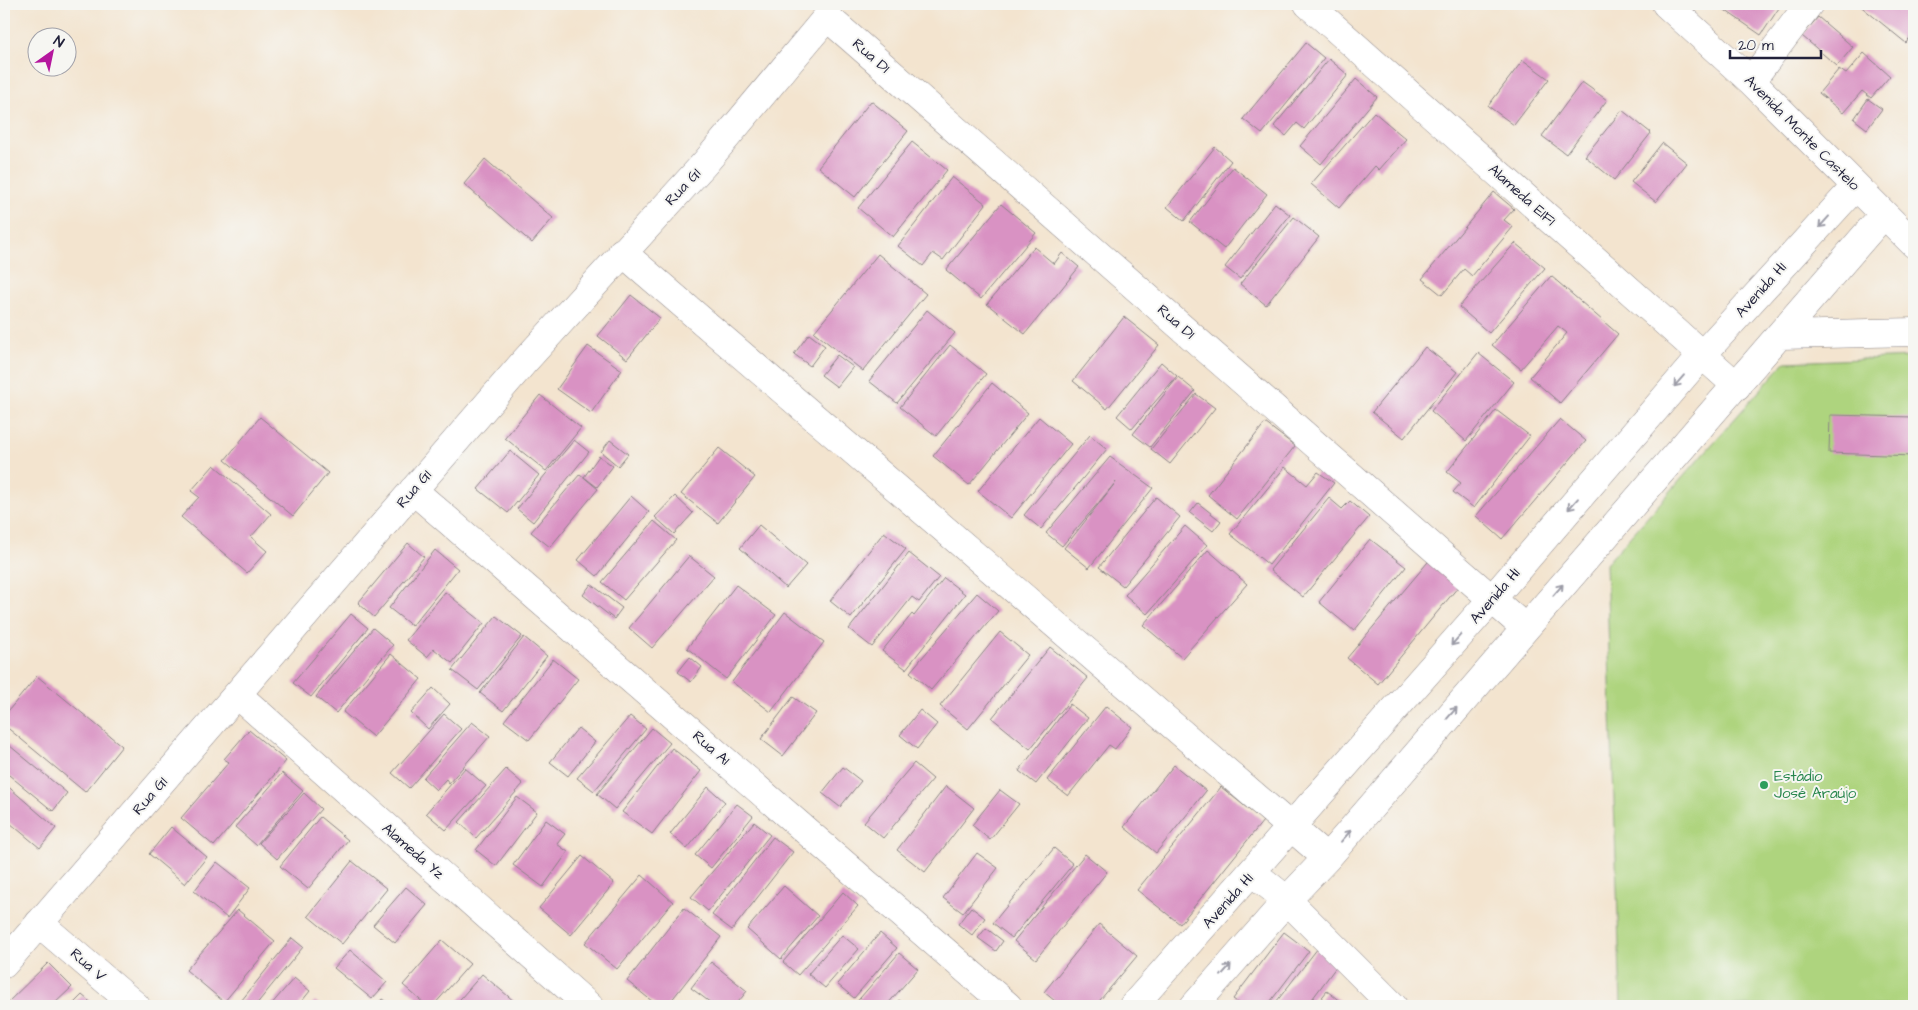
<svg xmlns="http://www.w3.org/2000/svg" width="1918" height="1010" viewBox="0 0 1918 1010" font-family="'Architects Daughter',sans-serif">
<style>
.green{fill:#aed47e;stroke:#687b5c}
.building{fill:#d992c3}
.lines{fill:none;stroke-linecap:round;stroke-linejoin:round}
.minor-casing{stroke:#8a8385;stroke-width:29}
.minor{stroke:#fff;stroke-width:28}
.oneway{stroke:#9c9ca7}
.leisure-dot{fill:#2e9e5b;stroke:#f6f6f2;stroke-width:2}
.labels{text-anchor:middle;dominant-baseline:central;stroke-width:4;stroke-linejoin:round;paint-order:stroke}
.street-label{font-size:15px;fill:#22223b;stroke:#f6f6f2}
.leisure-label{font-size:15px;fill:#27864d;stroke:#f6f6f2;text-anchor:start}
</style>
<rect width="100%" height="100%" fill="#f6f6f2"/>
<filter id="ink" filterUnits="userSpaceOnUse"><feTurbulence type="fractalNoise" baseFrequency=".02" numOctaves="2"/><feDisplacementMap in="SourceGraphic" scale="10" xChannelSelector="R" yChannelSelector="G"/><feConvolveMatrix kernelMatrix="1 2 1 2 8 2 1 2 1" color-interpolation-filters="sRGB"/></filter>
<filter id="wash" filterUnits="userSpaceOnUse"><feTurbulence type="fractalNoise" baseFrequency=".0096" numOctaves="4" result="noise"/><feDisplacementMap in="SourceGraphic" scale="20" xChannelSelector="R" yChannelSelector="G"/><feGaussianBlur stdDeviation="1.12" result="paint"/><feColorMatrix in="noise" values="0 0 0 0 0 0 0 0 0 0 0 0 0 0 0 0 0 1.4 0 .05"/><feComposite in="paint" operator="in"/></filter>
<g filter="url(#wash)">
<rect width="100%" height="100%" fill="#f3e4cf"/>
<path class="green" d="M1914,357V1006H1621L1606,564L1785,362Z"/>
<g id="blocks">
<path class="building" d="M1716,4H1773L1779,8L1761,35Z
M1858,4H1914V32L1906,43Z
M1818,17L1853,47L1837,66L1802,36Z
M1306,43L1324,58L1262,134L1243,119Z
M1864,53L1890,76L1871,98L1862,91L1843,113L1819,93L1839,69L1846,74Z
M1329,59L1348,75L1304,129L1297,123L1286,136L1274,126Z
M1523,60L1549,79L1514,125L1488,106Z
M1356,79L1377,97L1321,164L1300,146Z
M1582,82L1607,100L1566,154L1542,136Z
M1868,99L1882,109L1867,129L1854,119Z
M871,101L908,131L855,197L818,167Z
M1622,110L1651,133L1614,180L1585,156Z
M1374,112L1406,139L1379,170L1375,166L1339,208L1311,184Z
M912,142L947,170L893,237L858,208Z
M1662,143L1687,163L1656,202L1631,182Z
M1215,147L1231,161L1184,221L1167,207Z
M485,159L553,218L532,243L464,184Z
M1233,167L1267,194L1224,249L1190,222Z
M952,177L986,204L943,260L933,253L923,266L898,246Z
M1494,192L1514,209L1504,220L1513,227L1472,276L1464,269L1442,295L1422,279Z
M1275,203L1290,215L1240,279L1225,267Z
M1001,204L1036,233L981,299L946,270Z
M1294,217L1319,237L1266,305L1240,284Z
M1515,243L1545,268L1489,333L1459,307Z
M1034,247L1054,264L1062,253L1079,267L1025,334L987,304Z
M878,254L926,294L863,371L814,332Z
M1551,276L1618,334L1560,403L1530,377L1567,333L1558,326L1521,369L1492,345Z
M631,295L660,318L627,359L598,336Z
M927,310L955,333L897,403L869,381Z
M1124,317L1159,345L1107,409L1073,381Z
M809,334L825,346L810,366L794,354Z
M950,345L986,374L936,436L900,407Z
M588,346L622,370L591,413L557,389Z
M1425,347L1457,372L1404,438L1372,412Z
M1478,353L1514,382L1466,441L1431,411Z
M837,355L853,367L837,387L821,375Z
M1161,362L1177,376L1132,429L1117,416Z
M1178,377L1195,391L1150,447L1133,434Z
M992,383L1028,413L969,485L933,456Z
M1196,394L1215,408L1170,464L1151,449Z
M540,395L581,428L546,471L505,438Z
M1496,410L1530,436L1474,508L1453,492L1461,483L1447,472Z
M1830,415L1914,417V456L1829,453Z
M260,417L328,473L293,516L225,460Z
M1039,417L1071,444L1011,518L978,491Z
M1560,419L1586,441L1502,539L1476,516Z
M1265,423L1295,446L1237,519L1208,495Z
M1090,435L1107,449L1041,529L1024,515Z
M574,440L589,452L533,522L517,509Z
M610,440L628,454L618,466L601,452Z
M719,448L755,477L718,523L681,494Z
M510,451L539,475L508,513L478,489Z
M599,456L613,466L597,487L584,477Z
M1110,457L1153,488L1089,568L1064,548L1116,482L1062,546L1046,533Z
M214,465L271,514L251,537L267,551L247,573L181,517L199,497L191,491Z
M1285,467L1307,485L1318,472L1334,483L1269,565L1230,534Z
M580,474L598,489L550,547L531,532Z
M631,496L649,512L597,576L578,560Z
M675,496L693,513L674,534L655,517Z
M1156,497L1180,517L1123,586L1099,567Z
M1329,498L1342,509L1350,501L1369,517L1303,597L1270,570Z
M1198,503L1221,521L1213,531L1190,513Z
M654,521L676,540L624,600L602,582Z
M759,525L806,565L786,588L740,548Z
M1185,526L1207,545L1147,614L1125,595Z
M884,532L906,549L851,618L830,601Z
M1370,539L1406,567L1354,631L1319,602Z
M408,543L424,557L374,617L358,603Z
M435,550L458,569L412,626L389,608Z
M1208,550L1247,584L1182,658L1143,625Z
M909,553L939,577L919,602L912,597L872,647L849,629Z
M689,556L714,576L652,648L629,628Z
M1433,556L1463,581L1378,684L1347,658Z
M944,578L965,594L906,669L882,651L912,614L914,616Z
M591,584L622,608L614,619L583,595Z
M736,585L776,615L726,679L687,648Z
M445,592L484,623L452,663L434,649L427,657L406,640Z
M977,593L998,611L931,690L910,672Z
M785,612L824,642L771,712L732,682Z
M351,614L368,628L311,697L293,683Z
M496,616L522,636L478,690L452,670Z
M373,628L393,645L336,713L316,697Z
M1000,632L1028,655L968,729L940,706Z
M524,637L547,656L503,711L480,693Z
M1050,647L1088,678L1030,749L992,718Z
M391,654L421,679L373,737L343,712Z
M690,657L702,667L691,682L678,672Z
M553,659L578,679L529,740L504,721Z
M37,676L122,746L85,792L4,725V716Z
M433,688L450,704L428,729L411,713Z
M793,697L816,713L783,756L761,739Z
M1070,704L1088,718L1036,784L1019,771Z
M1106,706L1132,727L1115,749L1109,745L1068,796L1047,780Z
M920,710L937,724L917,749L900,735Z
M444,714L461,729L409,788L392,773Z
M630,716L646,729L594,791L577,778Z
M472,722L490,736L449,783L446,779L436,790L423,778Z
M578,728L595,742L568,776L550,762Z
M652,728L670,743L615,809L597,794Z
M249,730L286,761L214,846L181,818L229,762L224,759Z
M4,741L67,793L53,811L4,771Z
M672,748L701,771L652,834L622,812Z
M914,763L933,779L883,838L864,822Z
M1174,765L1206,791L1156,853L1124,827Z
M843,767L861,781L840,807L822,793Z
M465,768L486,786L446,830L426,813Z
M506,769L523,784L476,838L459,822Z
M282,773L303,791L256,845L235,827Z
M4,783L56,828L40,848L4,818Z
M946,786L974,808L925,872L897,850Z
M708,787L725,802L687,849L670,834Z
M1221,787L1263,821L1180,924L1137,890Z
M1000,790L1019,804L990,840L972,825Z
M304,793L321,809L277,859L259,843Z
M517,797L537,812L496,866L476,850Z
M737,804L753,816L711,868L695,855Z
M320,817L348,840L308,889L280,866Z
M546,820L565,834L557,844L568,852L543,887L513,865Z
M754,822L770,835L708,911L691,897Z
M171,827L207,857L185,884L149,854Z
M773,837L793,852L732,930L712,915Z
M1054,848L1073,864L1012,938L993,923Z
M977,853L998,868L963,913L943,898Z
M1085,854L1107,872L1036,959L1014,941Z
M582,856L614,883L571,935L539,908Z
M352,861L387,889L342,944L308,916Z
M217,862L250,888L227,918L194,891Z
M642,875L673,902L617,969L585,943Z
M784,886L818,916L781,959L747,929Z
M406,887L427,905L395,943L373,925Z
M843,892L858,906L798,975L783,962Z
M971,907L985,918L972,935L958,924Z
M684,908L721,937L667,1006H658L627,981Z
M238,910L275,941L224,1002L186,970Z
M1099,924L1137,956L1095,1006H1061L1044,992Z
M986,928L1003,941L996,951L978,938Z
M1284,932L1309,951L1267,1006H1243L1233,999Z
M880,933L897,948L854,998L837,984Z
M842,935L859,949L825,988L808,974Z
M292,938L303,947L255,1006H237Z
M442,940L470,964L433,1006H427L403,985Z
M1318,948L1339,963L1307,1006H1273Z
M350,950L387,982L372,999L334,968Z
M899,953L918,969L886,1006H855L854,1005Z
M711,962L747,991L735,1006H715L691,988Z
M48,963L72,987L52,1006H4Z
M482,974L515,1002L512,1006H454Z
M294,978L310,991L298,1006H270Z
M1327,991L1341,1002L1338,1006H1315Z
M82,995L95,1006H71Z
M382,999L392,1006H376Z
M899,1000L906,1006H893Z
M315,1001L321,1006H310Z"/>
</g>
</g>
<g filter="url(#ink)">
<use href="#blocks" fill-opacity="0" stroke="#8a8385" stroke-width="1"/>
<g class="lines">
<defs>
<path id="minor" d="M1308,4L1737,386
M1666,4L1751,81L1914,244
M1751,81L1809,4
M622,252L1327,858
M1780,335L1914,332
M413,490L1008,1006
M238,695L589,1006
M1253,873L1287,900L1393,1006
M39,923L136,1006
M4,964L524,362L705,163L827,17L1525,628
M1133,1006L1492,599L1701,356L1856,186
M1194,1006L1287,900L1327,858L1884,214"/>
</defs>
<use href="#minor" class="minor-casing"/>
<use href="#minor" class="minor"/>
</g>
<defs><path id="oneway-shaft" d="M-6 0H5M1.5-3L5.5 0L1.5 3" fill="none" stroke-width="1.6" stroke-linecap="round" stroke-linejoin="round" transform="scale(1.25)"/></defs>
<g class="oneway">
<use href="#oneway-shaft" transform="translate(1824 222) rotate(132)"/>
<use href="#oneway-shaft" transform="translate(1679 381) rotate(131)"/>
<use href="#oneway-shaft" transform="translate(1573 504) rotate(131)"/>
<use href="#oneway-shaft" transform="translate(1558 590) rotate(-49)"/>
<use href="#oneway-shaft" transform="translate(1456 640) rotate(131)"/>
<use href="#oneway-shaft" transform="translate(1452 713) rotate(-49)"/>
<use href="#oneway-shaft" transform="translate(1346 836) rotate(-49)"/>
<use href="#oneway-shaft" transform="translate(1226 970) rotate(-49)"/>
</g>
</g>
<circle class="leisure-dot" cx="1764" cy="785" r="5"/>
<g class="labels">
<g class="street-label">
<text transform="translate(871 56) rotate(41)">Rua D1</text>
<text transform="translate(1802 133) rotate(45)">Avenida Monte Castelo</text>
<text transform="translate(683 187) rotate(-47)">Rua G1</text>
<text transform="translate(1522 195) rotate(42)">Alameda E1F1</text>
<text transform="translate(1761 290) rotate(-48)">Avenida H1</text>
<text transform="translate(1176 322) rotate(41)">Rua D1</text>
<text transform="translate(414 489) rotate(-49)">Rua G1</text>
<text transform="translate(1495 596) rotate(-49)">Avenida H1</text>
<text transform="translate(711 748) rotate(41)">Rua A1</text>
<text transform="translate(150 796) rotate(-49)">Rua G1</text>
<text transform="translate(413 851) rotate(41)">Alameda Yz</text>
<text transform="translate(1228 901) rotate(-48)">Avenida H1</text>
<text transform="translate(88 965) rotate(41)">Rua V</text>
</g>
<g class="leisure-label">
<text x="1774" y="776">Estádio<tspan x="1774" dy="17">José Araújo</tspan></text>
</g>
</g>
<rect width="1918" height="1010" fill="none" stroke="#f6f6f2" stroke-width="20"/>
<g transform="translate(52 52) rotate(33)"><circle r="24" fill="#f6f6f2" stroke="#a1a1a9"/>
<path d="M0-4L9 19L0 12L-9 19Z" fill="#b5179e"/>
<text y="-8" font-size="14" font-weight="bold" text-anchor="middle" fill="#22223b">N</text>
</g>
<path d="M1730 50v8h91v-8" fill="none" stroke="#22223b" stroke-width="2.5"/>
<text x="1738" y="50" font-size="15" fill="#22223b" stroke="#f6f6f2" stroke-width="4" paint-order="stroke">20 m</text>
</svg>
